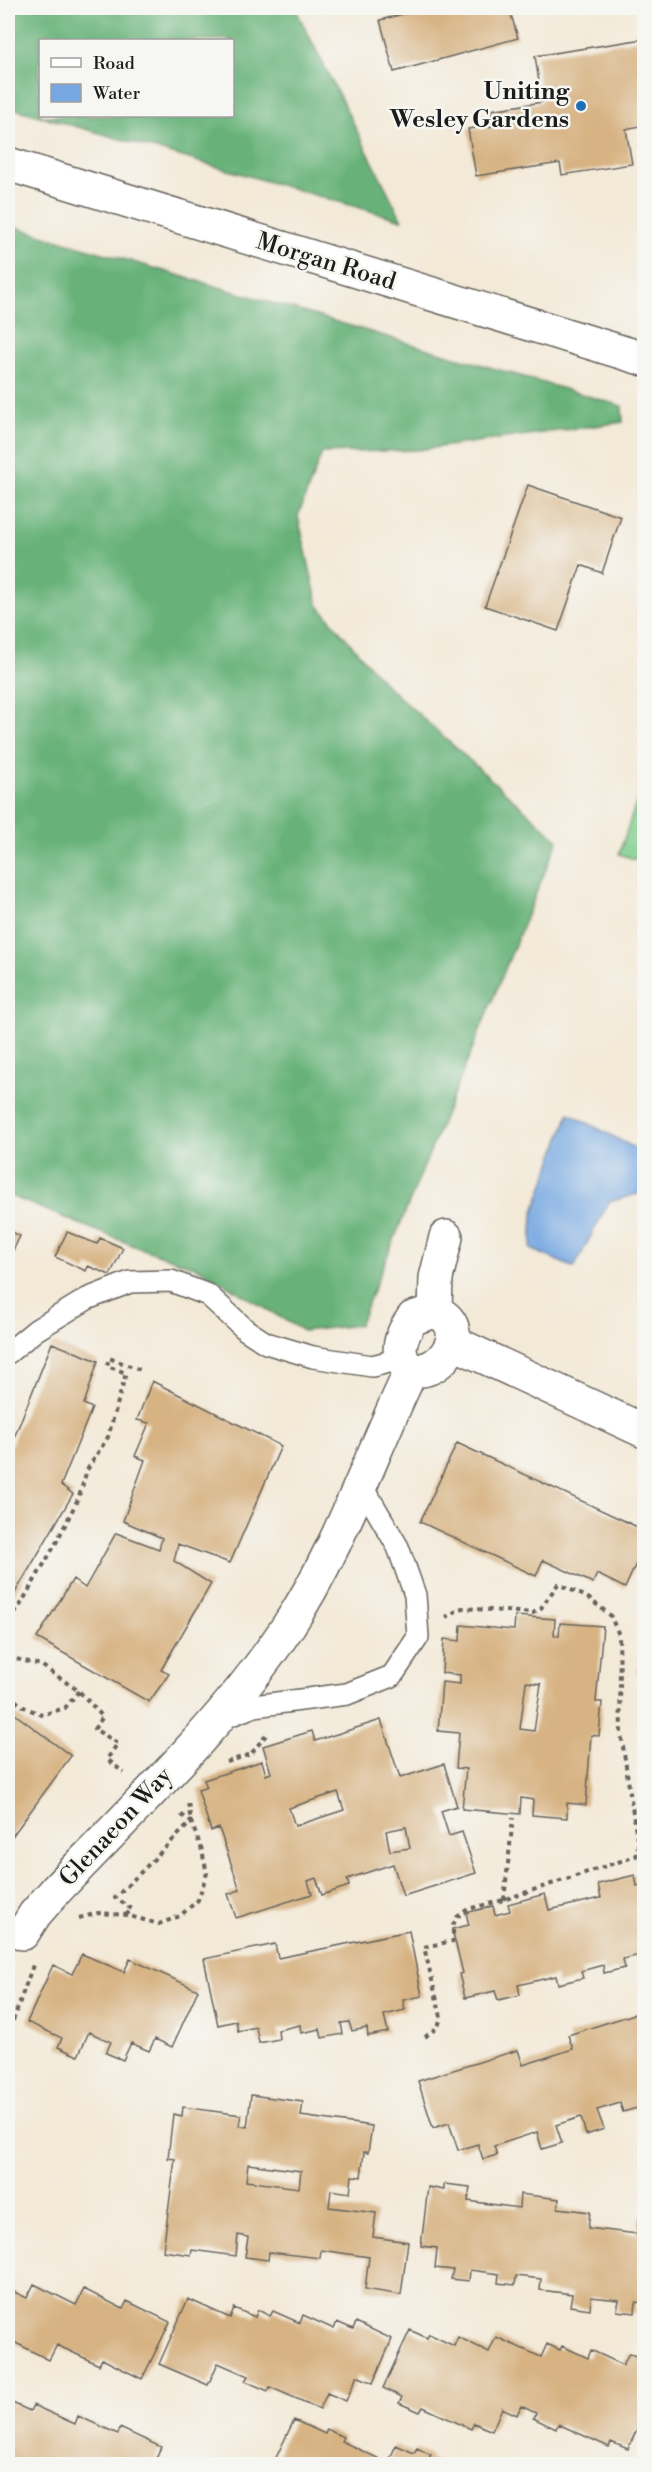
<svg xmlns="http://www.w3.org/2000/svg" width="652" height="2472" viewBox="0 0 652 2472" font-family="'Libre Bodoni',serif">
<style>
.green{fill:#81cf8e;stroke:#4e7655;stroke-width:1.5}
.forest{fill:#68b279;stroke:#42674a;stroke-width:1.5;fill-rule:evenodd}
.water{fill:#76a7e1;stroke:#49627e;stroke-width:1.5}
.building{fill:#d7b383;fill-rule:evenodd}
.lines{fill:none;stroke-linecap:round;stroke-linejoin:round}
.service-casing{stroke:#67645d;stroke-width:24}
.minor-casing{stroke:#67645d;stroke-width:36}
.path{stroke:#67645d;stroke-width:4;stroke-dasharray:4.5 4.5;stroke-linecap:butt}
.service{stroke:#fff;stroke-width:21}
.minor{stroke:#fff;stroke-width:33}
.poi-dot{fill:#1f6fb2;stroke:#f6f6f2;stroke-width:2}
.labels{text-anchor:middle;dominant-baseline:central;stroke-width:5;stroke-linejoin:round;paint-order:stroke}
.poi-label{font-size:24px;font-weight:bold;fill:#1c1c1c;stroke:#f6f6f2;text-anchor:end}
.street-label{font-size:24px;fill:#1c1c1c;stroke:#f6f6f2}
</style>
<rect width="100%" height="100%" fill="#f6f6f2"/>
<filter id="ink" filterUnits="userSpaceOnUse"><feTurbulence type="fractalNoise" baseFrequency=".0167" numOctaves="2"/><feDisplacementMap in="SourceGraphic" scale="12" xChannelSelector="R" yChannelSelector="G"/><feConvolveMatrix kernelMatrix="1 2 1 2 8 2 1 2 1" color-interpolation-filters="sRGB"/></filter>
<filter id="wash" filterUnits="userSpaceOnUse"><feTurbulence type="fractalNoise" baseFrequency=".008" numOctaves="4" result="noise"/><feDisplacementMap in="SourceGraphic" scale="24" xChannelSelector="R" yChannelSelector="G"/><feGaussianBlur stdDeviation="1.35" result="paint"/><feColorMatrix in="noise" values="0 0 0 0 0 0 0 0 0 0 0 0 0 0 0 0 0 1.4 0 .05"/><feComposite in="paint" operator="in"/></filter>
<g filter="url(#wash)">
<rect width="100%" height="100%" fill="#f3e9d7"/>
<path class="green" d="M644,780V862L619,854Z"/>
<path class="forest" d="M8,8H295L402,220L8,107ZM40,40H232V116H40Z
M8,225L622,406L623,422L418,450L322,453L298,516L318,605L384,683L558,840L359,1325L303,1331L198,1268L137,1247L8,1195Z"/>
<path class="water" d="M569,1113L644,1153V1185L641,1193L609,1202L574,1268L531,1249L533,1214Z"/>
<g id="blocks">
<path class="building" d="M427,8H509L518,38L394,72L380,20Z
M644,39V125L626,129L632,164L562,175L560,163L476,176L468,129L493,126L491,110L542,102L535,56Z
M528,485L621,517L602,573L581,565L558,631L485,606Z
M8,1230L20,1236L8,1261Z
M67,1232L97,1244L100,1238L123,1248L110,1275L88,1266L86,1271L55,1257Z
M52,1343L98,1361L84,1404L92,1408L61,1485L73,1494L8,1605V1453Z
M152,1381L281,1446L230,1563L178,1544L174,1561L211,1584L161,1670L169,1674L149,1702L37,1638L73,1579L85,1588L116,1533L159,1549L162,1538L123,1521L145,1460L135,1456L149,1423L137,1420Z
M457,1443L644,1530V1546L625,1588L597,1574L593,1583L543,1560L536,1576L420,1522Z
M515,1616L555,1619L554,1635L559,1636L560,1623L603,1626L596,1702H602L599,1736L591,1735L586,1805L567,1803V1818L532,1815L533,1800L521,1798L520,1814L462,1809L466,1769L456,1768L459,1733L438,1731L442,1682L460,1684V1675L442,1673L444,1639L460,1641L461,1625L514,1630ZM526,1682L541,1684L534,1731L520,1729Z
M644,1656V1677L636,1673Z
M8,1709L71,1756L8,1842Z
M381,1720L400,1778L444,1764L457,1806L441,1811L449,1836L462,1832L476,1873L403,1896L393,1864L347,1879L349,1886L322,1895L316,1878L308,1881L312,1894L236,1918L228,1894L240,1890L219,1828L211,1831L198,1790L207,1787L204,1780L262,1761L266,1775L271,1773L263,1746L312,1731L315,1741ZM338,1792L344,1810L295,1826L289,1808ZM406,1827L410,1848L390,1851L386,1831Z
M635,1875L637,1886L644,1884V1954L623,1959L625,1968L604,1973L603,1965L581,1971L583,1978L558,1984L556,1976L518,1985L520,1995L498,2000L495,1991L465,1998L459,1974L463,1973L452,1929L469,1925L466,1913L493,1906L495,1915L510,1911L508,1904L545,1894L549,1910L601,1898L598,1884Z
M409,1931L422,1996L403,2000L405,2010L384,2015L388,2032L368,2036L367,2028L352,2031L349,2022L341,2023L343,2034L322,2038L320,2029L301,2033L300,2025L278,2030L279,2039L259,2043L256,2027L238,2031L236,2021L218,2025L204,1959L275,1944L278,1958Z
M82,1954L124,1972L130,1959L198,1990L172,2047L155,2039L149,2051L131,2043L123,2060L106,2053L111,2042L89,2032L78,2056L58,2047L62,2038L27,2022L53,1965L72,1974Z
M644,2011V2106L623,2112L620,2103L597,2110L604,2129L586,2135L581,2117L556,2125L562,2143L542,2149L537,2132L494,2146L497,2155L483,2159L478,2144L458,2150L449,2123L433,2128L418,2081L518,2050L523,2065L573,2049L568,2035Z
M251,2095L303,2102L301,2116L372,2126L368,2153L364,2152L361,2177L352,2176L350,2193L331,2190L329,2207L376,2213L373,2237L408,2242L401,2295L365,2289L369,2257L321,2250L320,2258L269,2252L268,2260L245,2257L248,2237L238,2235L236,2256L192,2250L191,2255L163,2251L175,2159L168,2158L173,2114L182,2116L183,2107L241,2115L239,2126L247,2127ZM248,2164L301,2171L299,2188L246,2181Z
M444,2184L470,2187L468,2201L519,2208L520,2194L559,2199L558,2208L590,2212L588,2228L637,2234L639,2218H644V2303L636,2302L635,2313L617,2311L619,2300L591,2297L590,2309L570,2306L572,2294L540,2290L541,2279L516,2276L515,2285L498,2283L499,2274L470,2270L469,2281L451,2279L453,2270L435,2268L437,2248L421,2246L428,2187L444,2190Z
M34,2284L76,2305L84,2289L123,2309L127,2301L170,2322L142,2379L102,2359L99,2365L57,2345L49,2360L8,2339V2289L27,2298Z
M188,2299L230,2318L234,2308L255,2317L258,2310L270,2316L273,2311L300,2323L303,2315L334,2329L337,2322L353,2329L356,2322L392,2339L373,2383L357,2376L346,2401L327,2393L320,2409L270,2387L268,2391L245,2381L248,2376L218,2363L208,2385L159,2364Z
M410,2330L427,2338L429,2334L454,2346L458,2337L489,2352L496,2337L541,2357L547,2344L560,2350L562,2346L588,2358L591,2350L623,2365L629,2353L644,2360V2432L637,2429L628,2449L611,2442L609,2447L558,2424L556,2429L533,2418L536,2413L521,2406L517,2415L502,2408L492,2431L474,2423L471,2429L423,2407L420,2412L399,2403L402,2397L383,2388Z
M8,2401L30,2411L33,2405L75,2424L78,2416L118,2434L120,2428L161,2447L153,2464H14L8,2462Z
M294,2420L325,2434L327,2429L343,2437L341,2441L388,2463L396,2445L414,2453L417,2448L431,2455L429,2458L443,2464H273Z"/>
</g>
</g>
<g filter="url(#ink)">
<use href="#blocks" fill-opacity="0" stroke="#67645d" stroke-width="1.5"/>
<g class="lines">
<defs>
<path id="service" d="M8,1353L36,1330L87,1299L130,1282L171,1281L208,1295L246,1330L266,1343L313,1357L372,1366L401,1359
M221,1719L254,1706L347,1694L392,1676L418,1637L415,1595L398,1547L370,1499L360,1490"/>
<path id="minor" d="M8,164L644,359
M435,1311C439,1313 445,1316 447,1319C463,1336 445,1364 426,1369C422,1371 416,1370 411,1371C393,1355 400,1336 413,1318Z
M435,1311L436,1278L446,1237
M454,1343L644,1431
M23,1933L35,1914L56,1890C136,1806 223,1724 287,1628C340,1548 370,1456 411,1371"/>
</defs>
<use href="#service" class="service-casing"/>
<use href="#minor" class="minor-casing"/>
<path class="path" d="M8,1620L18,1609L55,1545L79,1497L87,1470L108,1437L126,1373L107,1366L109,1358L141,1370
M8,1657L41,1665L79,1691L103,1717L94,1729L118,1743L107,1759L124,1773
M8,1695L24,1707L42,1715L65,1708L79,1691
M227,1762L251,1754L266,1735
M504,1900L513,1818
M126,1915L132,1909L115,1898L191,1822L178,1812
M79,1918L98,1913L126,1915L159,1924L180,1916L198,1900L207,1873L201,1847L191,1822L188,1802
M10,2029L33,1965
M425,2037L438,2027L441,2017L424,1947L453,1941V1925L457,1917L468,1909L500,1901L636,1856L638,1846L621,1733L619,1635L610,1615L587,1597L558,1584L541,1608L533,1613L462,1608L446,1617"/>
<use href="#service" class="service"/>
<use href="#minor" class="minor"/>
</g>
</g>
<circle class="poi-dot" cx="581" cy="106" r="6"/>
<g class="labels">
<g class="poi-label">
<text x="569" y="92">Uniting<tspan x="569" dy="28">Wesley Gardens</tspan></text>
</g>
<g class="street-label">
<text transform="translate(326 262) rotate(17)">Morgan Road</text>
<text transform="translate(116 1827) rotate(-47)">Glenaeon Way</text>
</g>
</g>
<rect width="652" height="2472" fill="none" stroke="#f6f6f2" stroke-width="30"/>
<rect x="39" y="39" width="195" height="78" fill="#f6f6f2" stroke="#9f9f9c" stroke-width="1.5"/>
<rect x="51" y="58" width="30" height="9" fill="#ffffff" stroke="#9f9f9c" stroke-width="1.5"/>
<text x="93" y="69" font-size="18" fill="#1c1c1c">Road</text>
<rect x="51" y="84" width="30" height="18" fill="#76a7e1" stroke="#9f9f9c" stroke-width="1.5"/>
<text x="93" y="99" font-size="18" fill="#1c1c1c">Water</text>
</svg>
